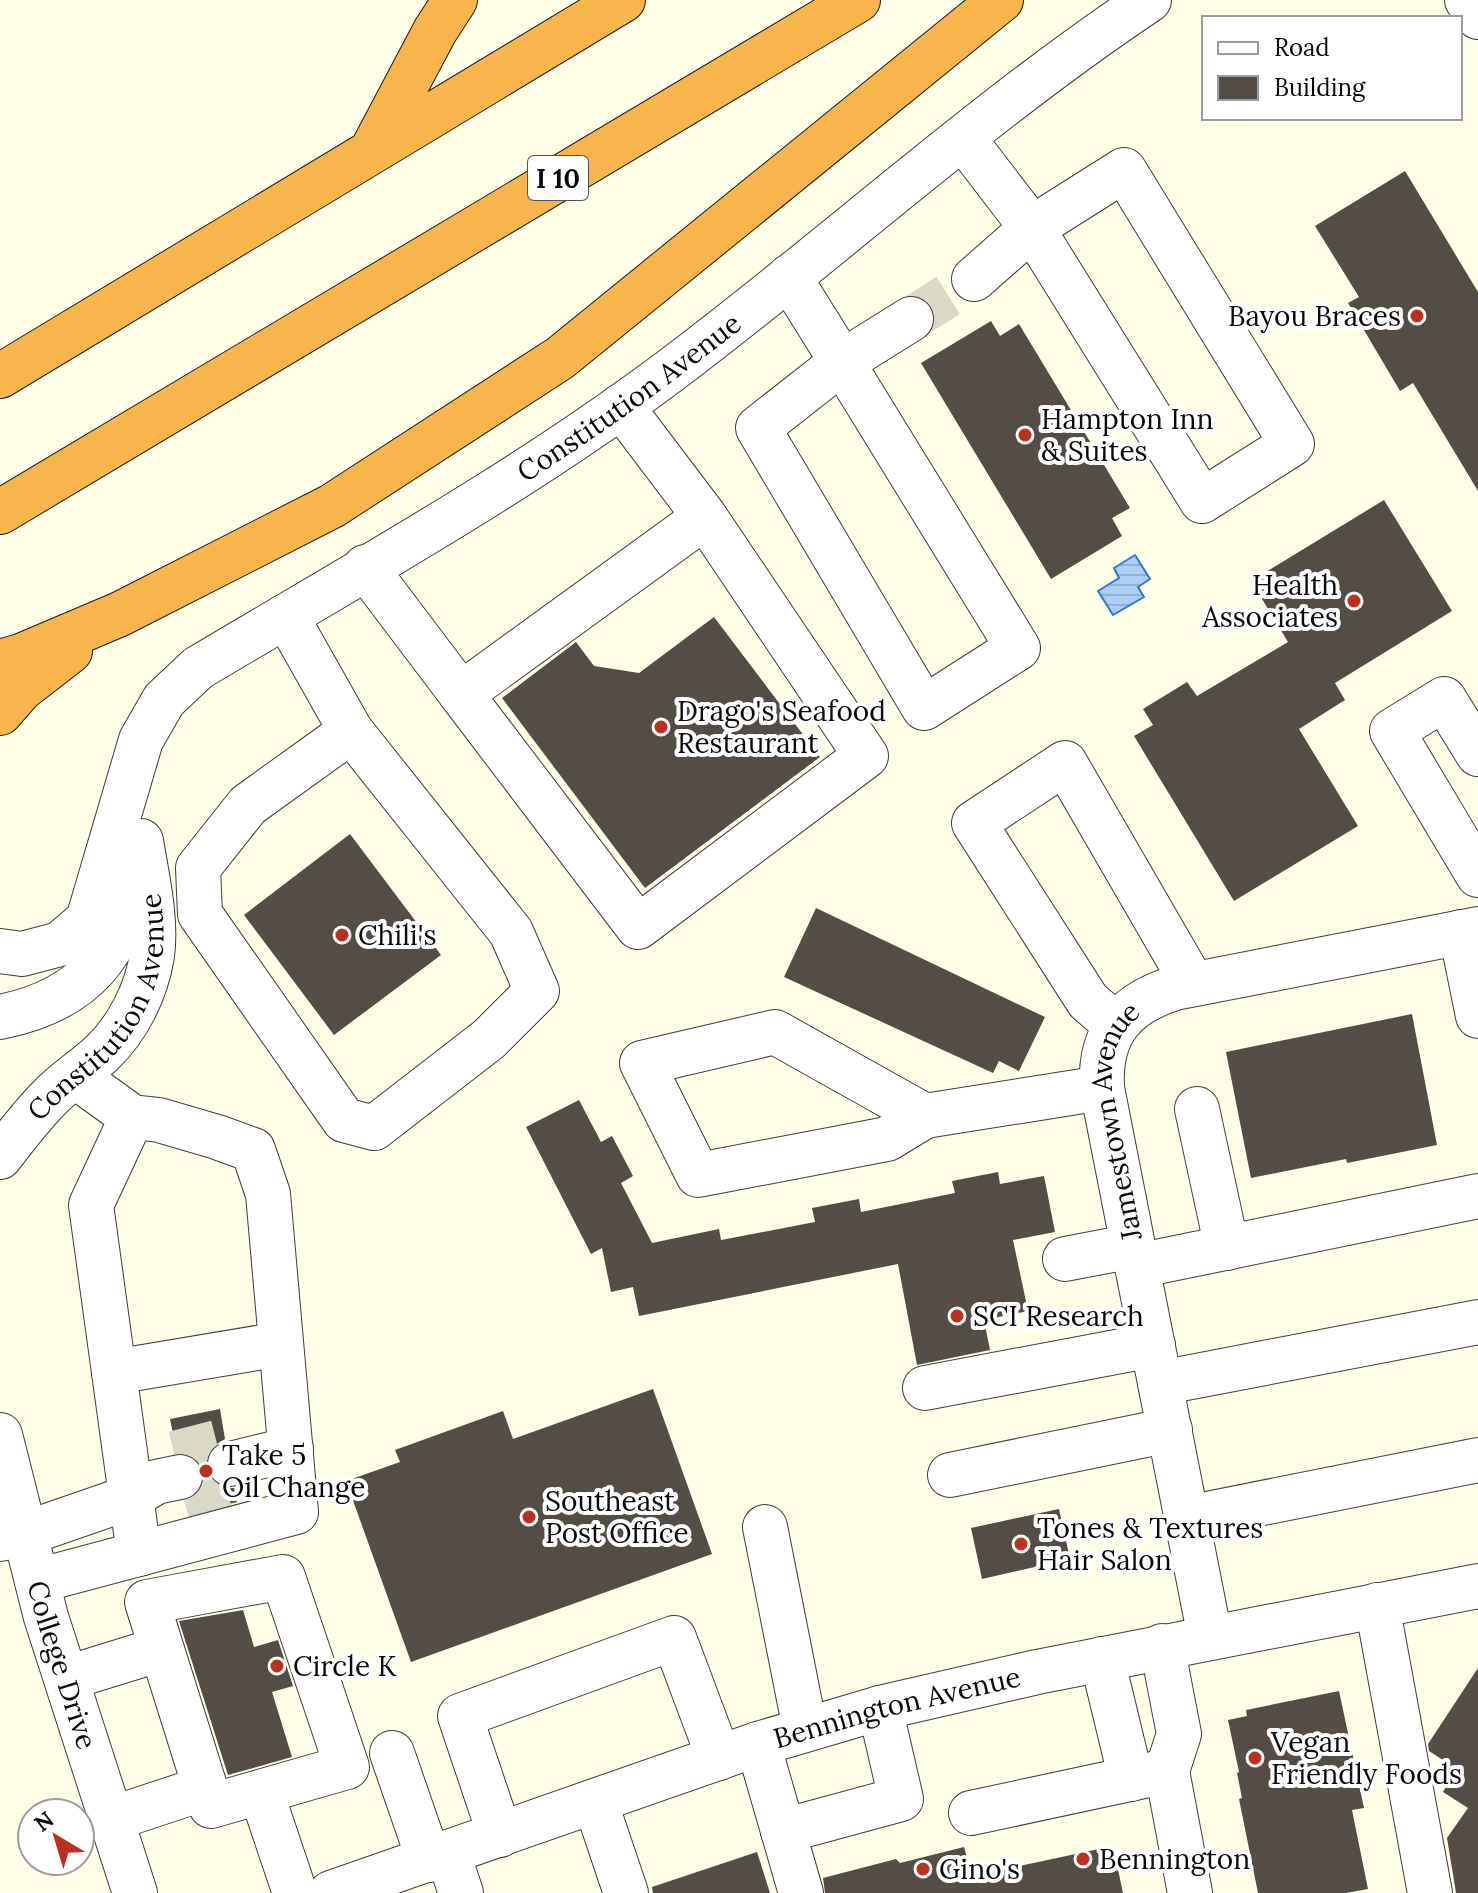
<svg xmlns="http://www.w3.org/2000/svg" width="1478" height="1893" viewBox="0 0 1478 1893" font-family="Lora,serif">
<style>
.water{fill:url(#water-rules);stroke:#3078d0;stroke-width:2}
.building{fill:#534d46}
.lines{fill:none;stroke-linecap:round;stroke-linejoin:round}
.minor-tunnel{stroke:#dad9c6;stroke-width:44;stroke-dasharray:44 22;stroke-linecap:butt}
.minor-casing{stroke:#3d3d3d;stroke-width:46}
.highway-casing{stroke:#1b1b1b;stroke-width:46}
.minor{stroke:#fff;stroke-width:44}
.highway{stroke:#f8b54c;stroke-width:44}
.poi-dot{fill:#bc3020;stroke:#fff;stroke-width:3}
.labels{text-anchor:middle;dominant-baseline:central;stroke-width:8;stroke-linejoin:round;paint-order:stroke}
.shield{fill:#fff;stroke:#545454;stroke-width:2}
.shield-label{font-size:26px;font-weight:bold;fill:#0a0a0a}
.poi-label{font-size:28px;fill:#0a0a0a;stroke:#fff;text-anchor:start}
.street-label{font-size:28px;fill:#0a0a0a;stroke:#fff}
</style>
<defs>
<pattern id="water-rules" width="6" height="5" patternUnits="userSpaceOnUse" patternTransform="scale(2)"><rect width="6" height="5" fill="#abcff7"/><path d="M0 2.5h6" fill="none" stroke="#92b0d2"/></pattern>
</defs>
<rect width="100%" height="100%" fill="#fffee7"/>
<path class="water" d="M1135,555L1150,579L1138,587L1144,597L1113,615L1098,591L1119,578L1114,568Z"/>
<path class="building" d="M1405,171L1478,292V491L1413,383L1400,391L1348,303L1359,297L1315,226Z
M991,321L1000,336L1019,324L1130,508L1112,518L1122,536L1051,579L921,363Z
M1384,500L1452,611L1335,683L1345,700L1299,729L1358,826L1234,901L1134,736L1153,725L1143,709L1187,682L1197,696L1288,642L1251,581Z
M714,617L820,757L645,888L502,698L576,642L594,666L639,673Z
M350,834L441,955L334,1035L244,915Z
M816,908L1045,1017L1019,1071L999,1061L993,1073L784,977Z
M1412,1014L1437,1145L1347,1163L1346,1159L1251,1178L1226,1052Z
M579,1100L601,1142L612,1136L633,1176L621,1183L652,1243L719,1229L721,1240L815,1222L812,1208L859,1199L861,1212L955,1193L952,1181L998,1172L1000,1184L1044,1176L1055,1232L1013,1240L1028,1311L984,1320L990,1350L917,1365L898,1264L639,1316L633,1287L611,1292L602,1248L591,1254L526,1127Z
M653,1389L712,1554L411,1662L346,1481L400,1462L395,1450L503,1411L513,1439Z
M220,1409L225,1439L212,1447L206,1456V1469L213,1482L222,1488H234L237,1502L188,1514L186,1501L197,1495L204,1484L205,1473L198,1460L187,1453H177L170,1419Z
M1059,1509L1070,1559L982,1579L971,1528Z
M243,1610L254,1647L278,1640L293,1686L272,1692L292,1757L228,1775L179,1621Z
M1478,1668V1893H1456L1447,1838L1468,1808L1443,1792L1447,1785L1434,1774L1443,1760L1429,1751L1428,1744Z
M1339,1691L1364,1808L1352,1810L1368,1889L1346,1893H1258L1239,1799L1242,1798L1237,1773L1239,1772L1228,1720L1247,1716L1246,1710Z
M1113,1846L1123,1893H825L823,1878L896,1859L900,1863L964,1847L972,1876Z
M757,1852L770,1893H653L652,1887Z"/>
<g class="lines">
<path class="minor-tunnel" d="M911,319L974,279
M174,1453L225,1440
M185,1504L234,1489"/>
<defs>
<g id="minor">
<path d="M1467,0L1478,17"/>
<path d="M963,138L1032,228L1202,501L1292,444L1124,170L1032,228L974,279"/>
<path d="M789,277L842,362L758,428L924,708L1018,648L842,362L911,319"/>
<path d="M365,567L461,694L705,517L621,406"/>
<path d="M286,616L351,731L511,932L537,991L489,1039L374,1128L344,1120L200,914L198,868L248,805L351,731"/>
<path d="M461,694L638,927L866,756L705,517"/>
<path d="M1478,754L1444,699L1392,731L1478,875"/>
<path d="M1461,932L1478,1016"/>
<path id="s1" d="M0,951L22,954L60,944L88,920L141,740L164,700L198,668C364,569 533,476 687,358C842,240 987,108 1149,0"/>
<path d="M0,1017C85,1000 123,953 136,870"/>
<path d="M1116,1025L1088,1001L974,823L1065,763L1193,984"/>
<path d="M1197,1109L1227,1248"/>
<path d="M925,1116L775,1032L642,1063L698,1175L887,1139L925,1116L1102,1088"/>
<path d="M132,1117L91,1205L139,1554"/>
<path id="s2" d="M0,1157C16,1136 32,1115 51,1096C67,1080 86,1068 102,1053C128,1028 146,992 152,956C157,919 147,878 141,841"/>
<path d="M1065,1259L1133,1246"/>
<path d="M1137,1266L1478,1196"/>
<path d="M114,1372L281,1344"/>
<path d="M1160,1383L1478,1322"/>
<path d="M925,1388L1153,1345"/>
<path id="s3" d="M0,1435L46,1617L135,1893"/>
<path d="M230,1464L291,1449"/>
<path d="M950,1475L1170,1430"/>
<path d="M1187,1518L1478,1460"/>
<path d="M765,1527L805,1729"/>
<path d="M0,1539L24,1534L131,1497L156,1482L180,1477"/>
<path d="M283,1577L347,1767L211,1806L147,1602Z"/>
<path d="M37,1581L296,1512L268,1194L253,1150L217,1137L159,1120L132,1117L75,1076"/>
<path d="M1377,1605L1430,1893"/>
<path id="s4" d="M1210,1637L1102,1088C1099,1034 1123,1004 1175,988L1478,929"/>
<path d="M1162,1646L1179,1734L1167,1771"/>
<path d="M1102,1659L1131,1779"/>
<path d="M67,1678L161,1649"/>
<path d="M758,1744L801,1893"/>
<path d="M392,1753L429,1860"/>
<path d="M261,1792L295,1893"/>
<path d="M595,1801L626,1893"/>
<path d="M971,1813L1167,1771L1190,1893"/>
<path d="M111,1819L205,1788"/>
<path d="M783,1831L901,1799L880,1708"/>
<path d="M500,1835L460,1716L674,1638L719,1758"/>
<path d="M448,1854L461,1893"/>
<path id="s5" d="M331,1893L758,1744L880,1708L1037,1672L1478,1586"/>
</g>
<path id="highway" d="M371,152L435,31L455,0
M0,376L623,0
M0,512L858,0
M0,662L21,656L120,614L332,506L560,358L1001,0
M0,713L21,689L70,651"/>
</defs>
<use href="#minor" class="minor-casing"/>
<use href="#highway" class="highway-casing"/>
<use href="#minor" class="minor"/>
<use href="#highway" class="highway"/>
</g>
<g class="poi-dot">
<circle cx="1417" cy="316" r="8"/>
<circle cx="1025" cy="435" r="8"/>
<circle cx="1354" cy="601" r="8"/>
<circle cx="661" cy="727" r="8"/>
<circle cx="342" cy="935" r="8"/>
<circle cx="957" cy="1316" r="8"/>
<circle cx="206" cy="1471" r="8"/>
<circle cx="529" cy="1517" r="8"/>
<circle cx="1021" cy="1544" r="8"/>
<circle cx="277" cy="1666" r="8"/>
<circle cx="1255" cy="1758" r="8"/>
<circle cx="1083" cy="1859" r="8"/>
<circle cx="923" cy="1869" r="8"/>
</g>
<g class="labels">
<rect class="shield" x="528" y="156" width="60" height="44" rx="6"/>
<g class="shield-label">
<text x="558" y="178">I 10</text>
</g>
<g class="poi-label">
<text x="1401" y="316" text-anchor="end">Bayou Braces</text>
<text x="1041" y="419">Hampton Inn<tspan x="1041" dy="32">&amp; Suites</tspan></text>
<text x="1338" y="585" text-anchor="end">Health<tspan x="1338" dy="32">Associates</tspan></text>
<text x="677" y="711">Drago's Seafood<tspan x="677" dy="32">Restaurant</tspan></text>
<text x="358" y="935">Chili's</text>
<text x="973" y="1316">SCI Research</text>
<text x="222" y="1455">Take 5<tspan x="222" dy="32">Oil Change</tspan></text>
<text x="545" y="1501">Southeast<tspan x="545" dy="32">Post Office</tspan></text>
<text x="1037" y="1528">Tones &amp; Textures<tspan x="1037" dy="32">Hair Salon</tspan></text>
<text x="293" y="1666">Circle K</text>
<text x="1271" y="1742">Vegan<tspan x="1271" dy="32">Friendly Foods</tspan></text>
<text x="1099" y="1859">Bennington</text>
<text x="939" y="1869">Gino's</text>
</g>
<g class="street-label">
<text stroke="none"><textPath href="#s1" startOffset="888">Constitution Avenue</textPath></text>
<text stroke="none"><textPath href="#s2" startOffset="186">Constitution Avenue</textPath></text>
<text stroke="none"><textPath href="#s4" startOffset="528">Jamestown Avenue</textPath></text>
<text stroke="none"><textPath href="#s3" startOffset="238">College Drive</textPath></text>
<text stroke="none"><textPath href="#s5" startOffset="596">Bennington Avenue</textPath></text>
</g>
</g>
<rect x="1202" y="16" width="260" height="104" fill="#ffffff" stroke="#9d9d9d" stroke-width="2"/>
<rect x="1218" y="42" width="40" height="12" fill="#ffffff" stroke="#9d9d9d" stroke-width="2"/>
<text x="1274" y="56" font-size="24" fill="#0a0a0a">Road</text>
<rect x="1218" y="76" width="40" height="24" fill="#534d46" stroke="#9d9d9d" stroke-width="2"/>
<text x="1274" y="96" font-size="24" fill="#0a0a0a">Building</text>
<g transform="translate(56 1837) rotate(322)"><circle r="38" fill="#ffffff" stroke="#9d9d9d" stroke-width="2"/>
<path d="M0-6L14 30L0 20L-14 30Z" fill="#bc3020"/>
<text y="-12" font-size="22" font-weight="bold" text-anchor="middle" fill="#0a0a0a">N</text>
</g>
</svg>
